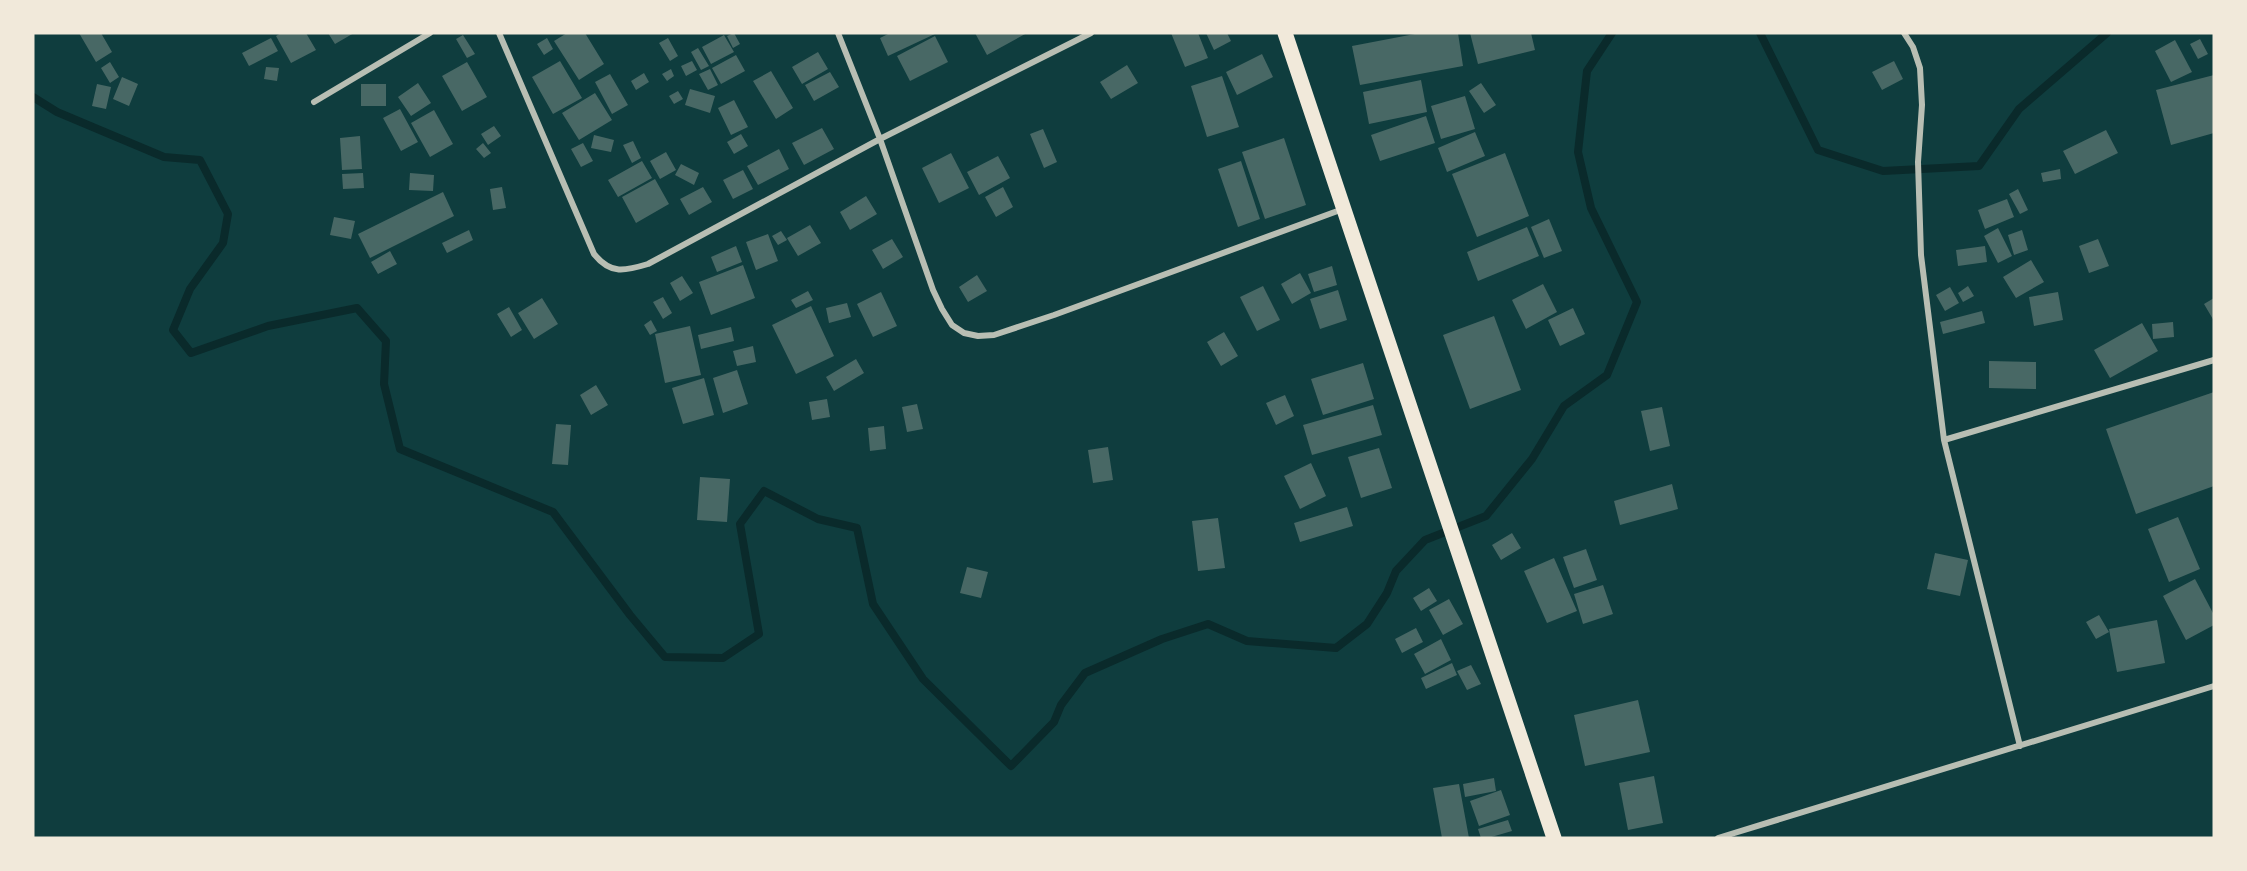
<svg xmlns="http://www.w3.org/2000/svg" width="2247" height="871" viewBox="0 0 2247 871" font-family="Cabin,sans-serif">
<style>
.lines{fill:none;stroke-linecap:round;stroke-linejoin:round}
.stream{stroke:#0a2a2b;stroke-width:8}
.building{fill:#486865}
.minor{stroke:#b8beb3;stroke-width:6}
.primary{stroke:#f1e9da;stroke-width:15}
</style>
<rect width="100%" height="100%" fill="#0f3d3e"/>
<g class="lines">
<path class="stream" d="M1760,33L1818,150L1883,171L1979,166L2019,109L2107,33
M33,97L57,112L164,157L200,160L228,214L223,243L190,289L173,330L191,353L268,326L357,308L386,341L384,384L400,449L553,512L630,615L665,657L723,658L759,634L740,524L764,491L818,519L857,528L873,604L923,679L1011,766L1054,722L1061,705L1085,673L1162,639L1208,624L1247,641L1336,648L1367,624L1387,593L1396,571L1425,540L1486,516L1532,459L1564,406L1607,375L1637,302L1591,208L1578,152L1587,71L1612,33"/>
</g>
<path class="building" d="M79,33H101L112,52L96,62Z
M281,33H306L316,50L291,63L276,36Z
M328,33H354L335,44Z
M567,33H585L604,64L579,80L554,41Z
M734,33L740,44L733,48L727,36Z
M890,33H937L888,56L880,38Z
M975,33H1027L987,55Z
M1171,33H1198L1208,58L1185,67Z
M1206,33H1227L1231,41L1214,50Z
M1420,33H1458L1463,66L1360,85L1352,46Z
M1470,33H1531L1535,50L1478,64Z
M463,35L475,54L467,58L456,39Z
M724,35L734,52L711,64L702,47Z
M935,36L948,62L910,81L897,56Z
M271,38L278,51L249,66L242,53Z
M547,38L553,49L544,55L537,44Z
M668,38L678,56L670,61L659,43Z
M2200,39L2208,54L2198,59L2190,44Z
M2175,40L2192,72L2171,82L2155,51Z
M698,48L709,66L701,70L691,52Z
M818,52L828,69L802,84L792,67Z
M1262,54L1273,77L1237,95L1226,72Z
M736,55L745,71L721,84L712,68Z
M560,61L582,98L553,114L532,77Z
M692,61L697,70L686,76L681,66Z
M1894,61L1903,79L1882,90L1872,72Z
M110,62L119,77L110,83L101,68Z
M467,62L487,97L462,111L442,76Z
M1127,65L1138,83L1111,99L1100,82Z
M266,67L279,68L277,81L264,79Z
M671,69L674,76L667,81L662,74Z
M710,69L718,85L708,90L699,74Z
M771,71L793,108L776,119L753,81Z
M830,72L839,87L814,101L805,85Z
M644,73L649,82L636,90L631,81Z
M610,74L628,105L612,114L595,82Z
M2214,75V133L2171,145L2156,90Z
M1222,76L1239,127L1207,137L1191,86Z
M122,77L138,84L129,106L113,99Z
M1421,80L1427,112L1369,124L1363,92Z
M418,83L431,103L411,116L398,97Z
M1481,83L1496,105L1484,113L1469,91Z
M97,84L111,87L106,109L92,106Z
M361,84H386V106H361Z
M690,89L715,96L710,113L685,105Z
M678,91L683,99L674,104L669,96Z
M595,93L612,120L579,140L562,113Z
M1465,96L1475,129L1441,139L1431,106Z
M734,100L748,127L731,135L718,108Z
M400,109L418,142L401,151L383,118Z
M434,110L453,144L430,157L411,123Z
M1426,116L1435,143L1380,161L1371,135Z
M494,126L501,136L488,145L481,134Z
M822,128L834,149L804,165L792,143Z
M1043,129L1057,162L1044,168L1030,134Z
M2106,130L2118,153L2075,174L2063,151Z
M1475,132L1485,156L1447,172L1438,148Z
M741,134L748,146L734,154L727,142Z
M594,135L614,140L611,152L591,148Z
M360,136L362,169L342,170L340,138Z
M1284,138L1306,205L1265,219L1242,152Z
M633,141L641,158L632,163L623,145Z
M483,143L491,153L484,158L476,149Z
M583,143L593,161L581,167L571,149Z
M779,149L789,169L758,185L747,166Z
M666,152L676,170L660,179L650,161Z
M951,153L969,188L939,203L922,168Z
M1505,153L1529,216L1477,237L1452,174Z
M998,156L1010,178L979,195L967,172Z
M642,161L652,178L618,197L608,180Z
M1241,161L1260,219L1238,227L1218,169Z
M681,164L699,173L694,185L675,175Z
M2060,169L2061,179L2043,182L2041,173Z
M743,170L753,189L733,199L723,180Z
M363,173L364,188L343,189L342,174Z
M410,173L434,175L433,191L409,190Z
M655,179L669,204L636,223L622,197Z
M502,187L506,208L493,210L490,189Z
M703,187L712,202L689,215L680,199Z
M1003,187L1013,207L996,217L985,197Z
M2018,189L2028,210L2020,214L2009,194Z
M443,192L454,216L370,258L358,234Z
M866,196L877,214L850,230L840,212Z
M2007,199L2014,217L1985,229L1978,210Z
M334,217L355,221L351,239L330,235Z
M1549,219L1562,251L1544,258L1531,227Z
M810,225L821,243L798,256L787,238Z
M1527,227L1539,256L1478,281L1467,252Z
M1998,228L2012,256L1998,263L1984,236Z
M469,230L473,240L447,253L442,243Z
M2022,230L2028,250L2014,255L2008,235Z
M781,231L787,240L778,245L772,236Z
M768,234L778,261L756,270L746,242Z
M892,239L903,257L883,269L872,250Z
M2098,239L2109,266L2089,273L2079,246Z
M736,246L742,262L717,272L711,257Z
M1985,246L1987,262L1958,266L1956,250Z
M390,251L397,264L378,274L371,262Z
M2031,260L2044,282L2016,298L2003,277Z
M743,265L755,298L711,315L699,282Z
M1332,266L1337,285L1314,292L1308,274Z
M1300,273L1311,293L1292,304L1281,284Z
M977,275L987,291L968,302L959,287Z
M682,276L693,293L680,301L670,283Z
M1543,284L1557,312L1526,329L1512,300Z
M1263,286L1280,320L1257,331L1240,297Z
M1968,286L1974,296L1963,302L1958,293Z
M1950,287L1959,303L1945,311L1936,295Z
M1338,290L1347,320L1320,329L1310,299Z
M808,291L813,300L796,308L791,300Z
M881,292L897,326L873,337L857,304Z
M2058,292L2063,320L2034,326L2029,297Z
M663,297L672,313L663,319L653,302Z
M542,298L558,324L534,339L518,313Z
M2214,298V321L2204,304Z
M847,303L851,317L829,323L826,308Z
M811,306L834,356L796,374L772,325Z
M509,307L522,330L511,337L497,314Z
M1573,308L1585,334L1560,346L1548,320Z
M1982,311L1985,323L1943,334L1940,322Z
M1494,316L1521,390L1470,409L1443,335Z
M651,320L657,331L650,335L644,325Z
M2173,322L2174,337L2153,339L2152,324Z
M2142,323L2158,351L2110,378L2094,350Z
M690,326L701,375L665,383L655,334Z
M731,327L734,341L701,349L698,335Z
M1224,332L1238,356L1221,366L1207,342Z
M753,346L756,362L737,366L733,351Z
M856,359L864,373L834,391L826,377Z
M1989,361L2036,362V389L1989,388Z
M1363,363L1374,399L1323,415L1311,379Z
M737,370L748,404L723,413L713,378Z
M704,378L714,415L683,424L672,388Z
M596,385L608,405L591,415L580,395Z
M2214,392V486L2136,514L2106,429Z
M1285,395L1294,416L1276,425L1266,403Z
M827,399L830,417L812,420L809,402Z
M917,404L923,429L907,432L902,407Z
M1373,405L1382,435L1312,455L1303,425Z
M1662,407L1670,446L1650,451L1641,411Z
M556,424L571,425L568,465L552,464Z
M884,426L886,449L870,451L868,428Z
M1108,447L1113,480L1093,483L1088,450Z
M1379,448L1392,488L1361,498L1348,457Z
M1311,463L1326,496L1300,509L1284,476Z
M700,477L730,479L727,522L697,520Z
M1672,484L1678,509L1620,525L1614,501Z
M1347,507L1353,526L1300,542L1294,523Z
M2178,517L2200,569L2169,582L2148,529Z
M1218,518L1225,568L1198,571L1192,521Z
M1512,533L1521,548L1501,560L1492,545Z
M1586,549L1597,580L1574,588L1563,557Z
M1935,553L1968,560L1960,596L1927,589Z
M1554,558L1577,611L1547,623L1524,571Z
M967,567L988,572L981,598L960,593Z
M2195,579L2214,615V625L2186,640L2163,596Z
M1603,585L1613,614L1583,624L1574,594Z
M1429,588L1437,601L1421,611L1413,598Z
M1449,599L1463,624L1443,635L1429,610Z
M2099,615L2109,632L2096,639L2086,622Z
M2157,620L2165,663L2117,672L2109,629Z
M1416,628L1423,642L1402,653L1395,639Z
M1441,639L1451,660L1425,674L1414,654Z
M1452,663L1457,675L1426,689L1421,678Z
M1471,665L1481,684L1467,690L1457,671Z
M1638,700L1650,752L1585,766L1574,715Z
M1654,776L1663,823L1628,830L1619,783Z
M1494,778L1496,791L1465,797L1463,784Z
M1459,784L1469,838H1442L1433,788Z
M1501,790L1510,815L1479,826L1470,801Z
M1508,820L1512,831L1488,838H1481L1478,829Z"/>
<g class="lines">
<path class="minor" d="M499,33L594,254C611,275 625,271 648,264L880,139L1091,33
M838,33L880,139L933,290L942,309L952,325L964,333L978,336L994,335L1054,315L1343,209
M1904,33L1913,47L1920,68L1922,105L1918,162L1921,255L1944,440L2020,746
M314,102L430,33
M1944,440L2214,360
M1718,838L2214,686"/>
<path class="primary" d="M1285,33L1554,838"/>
</g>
<rect width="2247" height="871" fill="none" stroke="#f1e9da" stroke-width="69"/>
</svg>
